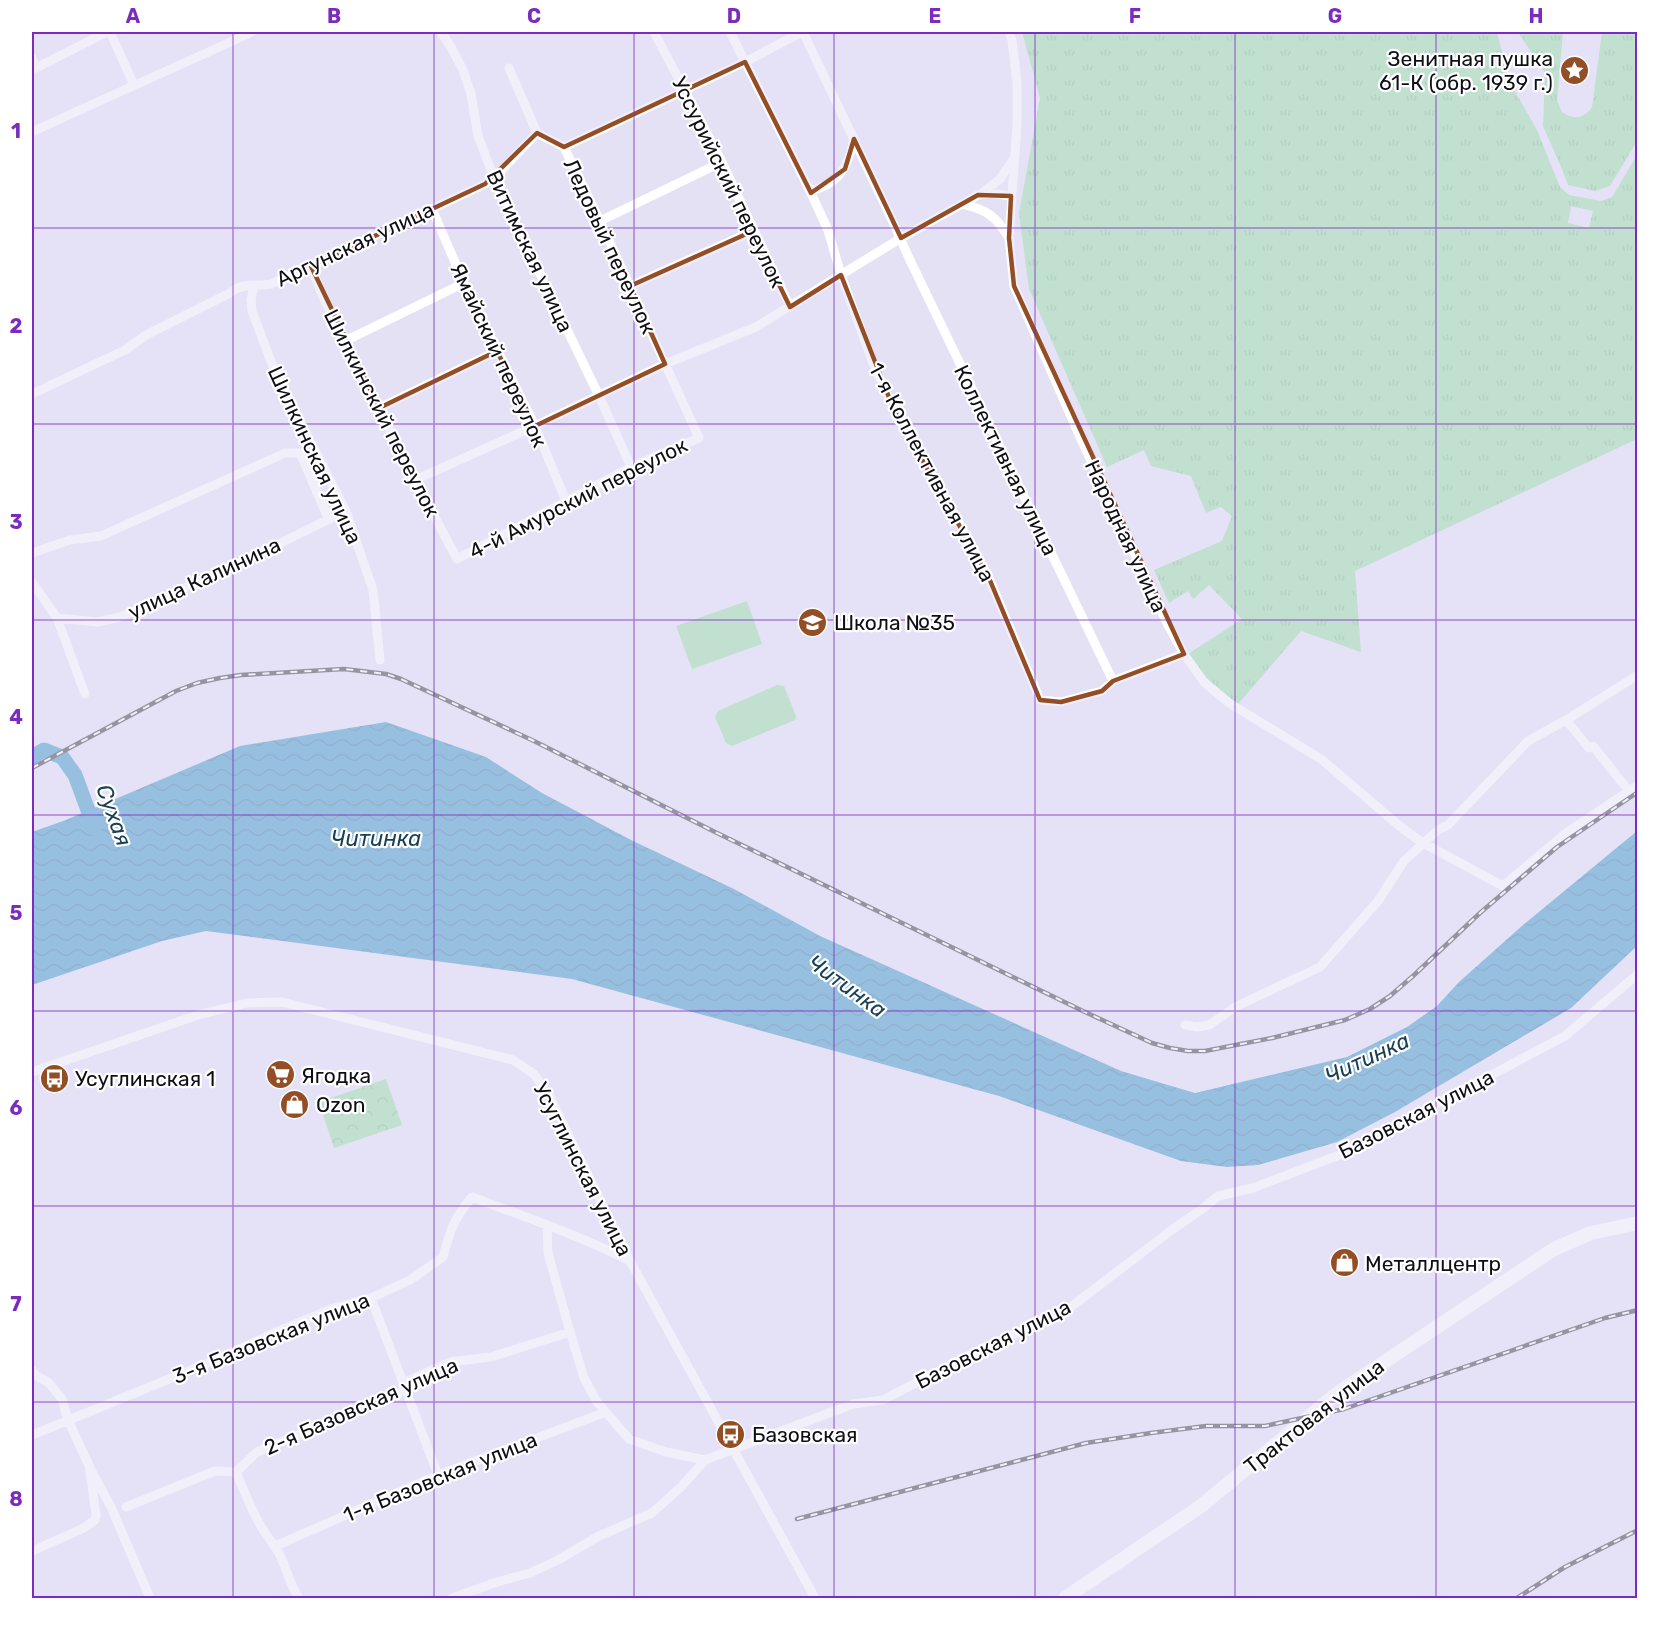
<svg xmlns="http://www.w3.org/2000/svg" width="1669" height="1630" viewBox="0 0 1669 1630" font-family="Rubik,sans-serif">
<style>
.grass{fill:url(#grass-tufts);fill-rule:evenodd}
.park{fill:url(#park-crowns)}
.pitch{fill:#95dda1}
.water{fill:url(#water-waves)}
.lines{fill:none;stroke-linecap:round;stroke-linejoin:round}
.river{stroke:#3995c6;stroke-width:15}
.street{stroke:#fff;stroke-width:9}
.secondary{stroke:#fff;stroke-width:14}
.rail-casing{stroke:#35333c;stroke-width:4.5}
.rail{stroke:#fff;stroke-width:2;stroke-dasharray:7;stroke-linecap:butt}
.marked{fill:none;stroke:#944e25;stroke-width:4.5;stroke-linejoin:round}
.grid{fill:none;stroke:#7b2cbf;stroke-width:1.5;stroke-opacity:0.55}
.labels{text-anchor:middle;dominant-baseline:central;stroke-width:4.5;stroke-linejoin:round;paint-order:stroke}
.poi-label{font-size:21px;fill:#100e15;stroke:#fff;text-anchor:start}
.street-label{font-size:21px;fill:#100e15;stroke:#fff}
.water-label{font-size:22px;font-style:italic;fill:#194055;stroke:#fff}
.neatline{fill:none;stroke:#7b2cbf;stroke-width:2}
.grid-label{font-size:20px;text-anchor:middle;font-weight:bold;fill:#7b2cbf}
</style>
<defs>
<pattern id="grass-tufts" width="24" height="20" patternUnits="userSpaceOnUse" patternTransform="scale(1.5)"><rect width="24" height="20" fill="#95dda1"/><path d="M3 7l-1-3M5 7V3M7 7l1-3M15 17l-1-3M17 17v-4M19 17l1-3" fill="none" stroke="#7fbc8a"/></pattern>
<pattern id="park-crowns" width="20" height="18" patternUnits="userSpaceOnUse" patternTransform="scale(1.5)"><rect width="20" height="18" fill="#95dda1"/><path d="M2 6a3 3 0 1 1 6 0M12 15a3 3 0 1 1 6 0" fill="none" stroke="#7fbc8a"/></pattern>
<pattern id="water-waves" width="16" height="10" patternUnits="userSpaceOnUse" patternTransform="scale(1.5)"><rect width="16" height="10" fill="#3995c6"/><path d="M0 5q4-4 8 0t8 0" fill="none" stroke="#2f78a0"/></pattern>
</defs>
<rect width="100%" height="100%" fill="#e5e1f5"/>
<path class="grass" d="M1022,32H1497L1509,81L1537,130L1560,187L1569,195L1601,201L1612,197L1637,155V439L1355,571L1361,652L1301,631L1238,704L1205,679L1188,654L1242,619L1209,585L1193,599L1188,591L1169,603L1154,570L1222,541L1232,516L1221,507L1206,513L1191,476L1151,466L1144,450L1107,467L1029,289L1019,213L1040,98ZM1571,206L1593,211L1589,228L1568,223Z
M1518,32H1563L1557,101L1562,112C1573,120 1584,119 1592,107L1602,32H1637V141L1610,186L1595,191L1568,185L1562,169L1543,126L1545,73Z"/>
<path class="park" d="M386,1079L402,1125L334,1148L319,1102Z"/>
<path class="pitch" d="M747,601L762,644L692,669L676,626Z
M777,685L784,686L796,716L795,720L732,746L726,743L715,717L718,711Z"/>
<path class="water" d="M386,722L486,757L542,793L631,840L734,889L820,936L1121,1071L1195,1093L1347,1057L1407,1027L1437,1006L1459,982L1523,925L1637,831V946L1571,1008L1395,1112L1337,1142L1258,1165L1227,1167L1181,1161L999,1096L572,979L206,931L162,941L32,985V832L66,820L240,746Z"/>
<g class="lines">
<path class="river" d="M32,757L44,750L62,757L75,775L95,829"/>
<path class="street" d="M110,32L134,85
M441,32L451,47L463,70L471,94L478,136L494,178L599,396L631,467
M654,32L722,162L790,307
M730,32L810,191L828,230L841,275L874,366L894,410L941,490L989,578L1040,700L1061,702L1102,691L1113,681L1184,654
M803,32L893,222L909,258L1113,681
M1009,32L1012,40L1017,83V124L1009,238L1014,286L1079,435L1167,623L1184,654L1204,682L1229,703L1321,759L1402,828L1423,843L1503,886L1566,833L1638,785
M32,58L36,68L107,32
M32,132C105,98 179,66 252,32
M564,147L745,62L802,32
M810,191C840,184 848,166 854,139
M982,193L1000,179L1013,160
M962,204C986,209 997,217 1009,238
M432,209L464,283L535,426L566,501
M600,221L722,162
M311,266C326,309 349,350 370,391C399,447 427,503 457,559L631,467L699,438L600,221L564,147L537,133L509,68
M254,286L251,300L252,311L275,372L346,511L373,590L380,660
M630,286L753,231
M345,341L464,283
M32,394L125,350L146,335L230,293C245,281 254,287 271,284L485,184L494,178L537,133
M379,408L497,351
M415,480L535,426L665,364L756,327L901,238L978,195L990,193L1011,196
M32,553L70,540L101,536L285,453H300L329,520
M32,582L57,618L85,694
M57,618L98,622L120,617L246,560L346,511
M1566,720L1589,748L1593,746L1629,791
M1185,1025L1197,1027L1209,1025L1237,1006L1320,967L1378,901L1404,861L1438,830L1448,825L1528,741L1566,720L1638,675
M32,1072L198,1015L247,1003L282,1002L513,1060L534,1074L550,1097L630,1261L815,1598
M547,1225L548,1253L570,1332L584,1378L597,1402L629,1439L666,1452L705,1460
M371,1298L438,1475
M32,1370L35,1375L49,1383L62,1399L68,1420L92,1472L111,1507L150,1598
M32,1435L206,1364L274,1333L334,1308L371,1298L410,1280L443,1257C450,1231 454,1218 472,1197C525,1217 579,1235 630,1261
M236,1472C244,1490 251,1510 262,1528C267,1537 275,1545 280,1555C287,1570 290,1585 299,1598
M126,1507L215,1471L236,1472L257,1452L401,1392L407,1381L450,1362L491,1357L570,1332
M275,1546L438,1475L606,1412
M32,1551L84,1528L95,1520L96,1515L90,1471
M452,1598L497,1582L530,1573L558,1560L599,1536L652,1513L681,1487L705,1460L853,1404L883,1400L983,1348L1063,1313L1173,1229L1202,1209L1218,1196L1253,1188L1342,1154L1565,1036L1638,974"/>
<path class="secondary" d="M1065,1598L1201,1506L1339,1392L1554,1249L1591,1233L1638,1223"/>
<defs>
<path id="rail" d="M32,768L176,691L197,683L220,678L241,675L344,669L386,674L401,679L534,741L715,832L1085,1012L1152,1043L1170,1048L1188,1051H1205L1272,1038L1345,1020L1370,1009L1390,996L1413,976L1480,913L1557,847L1638,792
M797,1519L1086,1443L1151,1433L1206,1426H1265L1344,1409L1605,1318L1638,1310
M1517,1598L1565,1567L1638,1530"/>
</defs>
<use href="#rail" class="rail-casing"/>
<use href="#rail" class="rail"/>
</g>
<path d="M0 0H1669V1630H0ZM745,62L811,193L845,169L854,139L901,238L978,195L1011,196L1009,238L1014,286L1184,654L1113,681L1102,691L1061,702L1040,700L989,578L894,410L841,275L790,307L753,231L630,286L665,364L535,426L497,351L379,408L311,266L485,184L537,133L564,147Z" fill="#e5e1f5" fill-opacity=".55" fill-rule="evenodd"/>
<path class="marked" d="M745,62L811,193L845,169L854,139L901,238L978,195L1011,196L1009,238L1014,286L1184,654L1113,681L1102,691L1061,702L1040,700L989,578L894,410L841,275L790,307L753,231L630,286L665,364L535,426L497,351L379,408L311,266L485,184L537,133L564,147Z"/>
<path class="grid" d="M233,32V1598M434,32V1598M634,32V1598M834,32V1598M1035,32V1598M1235,32V1598M1436,32V1598M32,228H1638M32,424H1638M32,620H1638M32,815H1638M32,1011H1638M32,1206H1638M32,1402H1638"/>
<defs>
<symbol id="sight-disc" viewBox="-11 -11 22 22"><circle r="9.5" fill="#944e25" stroke="#fff"/><path d="M0-6L1.8-2.2L6-1.7L2.9 1.2L3.7 5.4L0 3.3L-3.7 5.4L-2.9 1.2L-6-1.7L-1.8-2.2Z" fill="#fff"/></symbol>
<symbol id="school-disc" viewBox="-11 -11 22 22"><circle r="9.5" fill="#944e25" stroke="#fff"/><path d="M0-5L7-2L0 1L-7-2ZM-4 1L0 2.5L4 1V4Q0 6-4 4Z" fill="#fff"/></symbol>
<symbol id="supermarket-disc" viewBox="-11 -11 22 22"><circle r="9.5" fill="#944e25" stroke="#fff"/><path d="M-6-5.5h2.5l.6 2H6L4.5 2H-2.5L-4.4-4H-6ZM-1.5 3.2a1.3 1.3 0 1 0 .1 0ZM3 3.2a1.3 1.3 0 1 0 .1 0Z" fill="#fff"/></symbol>
<symbol id="bus-disc" viewBox="-11 -11 22 22"><circle r="9.5" fill="#944e25" stroke="#fff"/><path d="M-5-6H5V4H4V6H2V4H-2V6H-4V4H-5ZM-3.5-4V0h7V-4ZM-3.5 1.2v1.5H-2V1.2ZM2 1.2v1.5H3.5V1.2Z" fill="#fff"/></symbol>
<symbol id="shop-disc" viewBox="-11 -11 22 22"><circle r="9.5" fill="#944e25" stroke="#fff"/><path d="M-5-2.5h2.3a2.7 3.5 0 0 1 5.4 0H5L5.5 6h-11ZM-1.5-2.5h3a1.5 2.3 0 0 0-3 0Z" fill="#fff"/></symbol>
</defs>
<g fill-rule="evenodd">
<use href="#sight-disc" x="1558" y="54" width="33" height="33"/>
<use href="#school-disc" x="796" y="606" width="33" height="33"/>
<use href="#supermarket-disc" x="264" y="1058" width="33" height="33"/>
<use href="#bus-disc" x="38" y="1062" width="33" height="33"/>
<use href="#shop-disc" x="278" y="1088" width="33" height="33"/>
<use href="#shop-disc" x="1328" y="1246" width="33" height="33"/>
<use href="#bus-disc" x="714" y="1418" width="33" height="33"/>
</g>
<g class="labels">
<g class="poi-label">
<text x="1553" y="58" text-anchor="end">Зенитная пушка<tspan x="1553" dy="24">61-К (обр. 1939 г.)</tspan></text>
<text x="834" y="622">Школа №35</text>
<text x="301" y="1075">Ягодка</text>
<text x="75" y="1078">Усуглинская 1</text>
<text x="316" y="1104">Ozon</text>
<text x="1365" y="1263">Металлцентр</text>
<text x="752" y="1434">Базовская</text>
</g>
<g class="street-label">
<text transform="translate(729 182) rotate(64)">Уссурийский переулок</text>
<text transform="translate(355 244) rotate(-25)">Аргунская улица</text>
<text transform="translate(610 246) rotate(65)">Ледовый переулок</text>
<text transform="translate(530 251) rotate(65)">Витимская улица</text>
<text transform="translate(499 355) rotate(65)">Ямайский переулок</text>
<text transform="translate(382 413) rotate(63)">Шилкинский переулок</text>
<text transform="translate(315 455) rotate(65)">Шилкинская улица</text>
<text transform="translate(1006 460) rotate(64)">Коллективная улица</text>
<text transform="translate(932 472) rotate(62)">1-я Коллективная улица</text>
<text transform="translate(578 498) rotate(-27)">4-й Амурский переулок</text>
<text transform="translate(1126 536) rotate(65)">Народная улица</text>
<text transform="translate(204 578) rotate(-25)">улица Калинина</text>
<text transform="translate(1416 1114) rotate(-27)">Базовская улица</text>
<text transform="translate(583 1169) rotate(63)">Усуглинская улица</text>
<text transform="translate(271 1338) rotate(-22)">3-я Базовская улица</text>
<text transform="translate(993 1344) rotate(-27)">Базовская улица</text>
<text transform="translate(361 1406) rotate(-24)">2-я Базовская улица</text>
<text transform="translate(1314 1416) rotate(-38)">Трактовая улица</text>
<text transform="translate(440 1477) rotate(-22)">1-я Базовская улица</text>
</g>
<g class="water-label">
<text transform="translate(114 815) rotate(70)">Сухая</text>
<text x="376" y="838">Читинка</text>
<text transform="translate(847 986) rotate(36)">Читинка</text>
<text transform="translate(1367 1058) rotate(-25)">Читинка</text>
</g>
</g>
<rect width="1669" height="1630" fill="none" stroke="#ffffff" stroke-width="66"/>
<rect x="33" y="33" width="1603" height="1564" class="neatline"/>
<g class="grid-label">
<text x="133" y="23">A</text>
<text x="334" y="23">B</text>
<text x="534" y="23">C</text>
<text x="734" y="23">D</text>
<text x="935" y="23">E</text>
<text x="1135" y="23">F</text>
<text x="1335" y="23">G</text>
<text x="1536" y="23">H</text>
<text x="16" y="138">1</text>
<text x="16" y="333">2</text>
<text x="16" y="529">3</text>
<text x="16" y="724">4</text>
<text x="16" y="920">5</text>
<text x="16" y="1115">6</text>
<text x="16" y="1311">7</text>
<text x="16" y="1506">8</text>
</g>
</svg>
